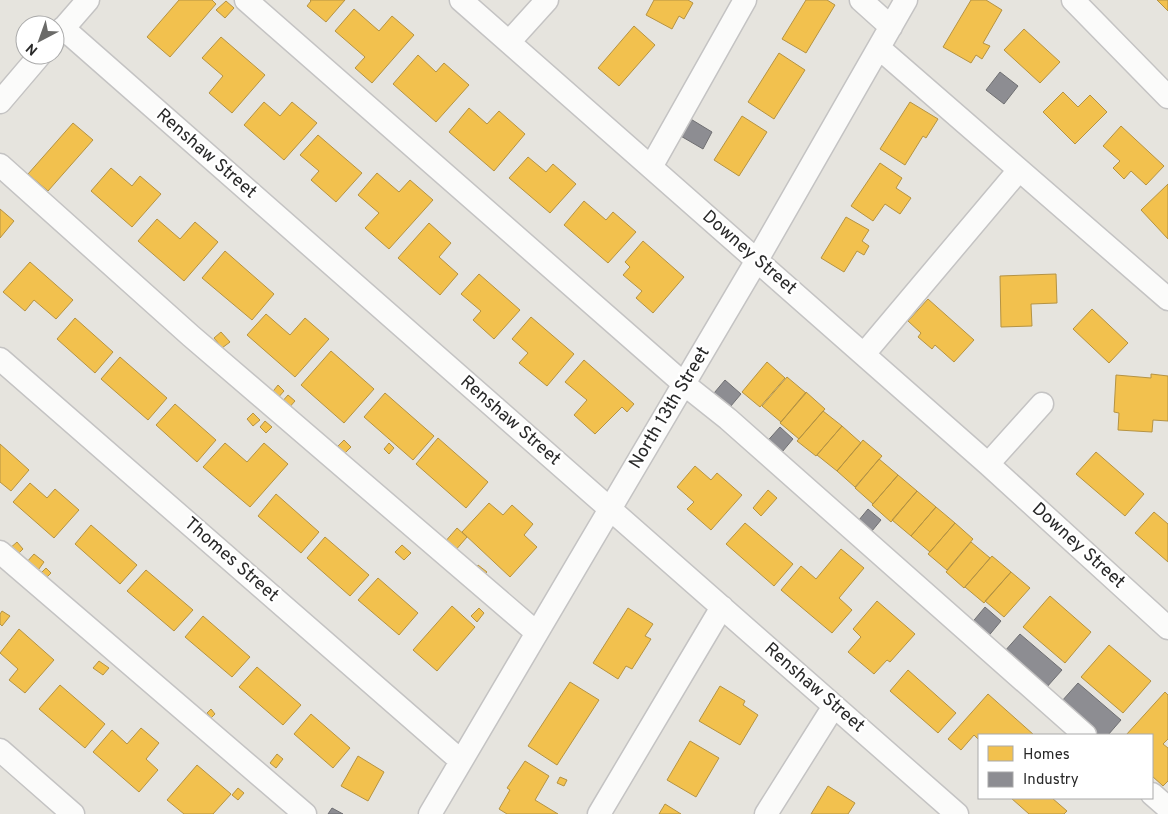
<svg xmlns="http://www.w3.org/2000/svg" width="1168" height="814" viewBox="0 0 1168 814" font-family="Overpass,sans-serif">
<style>
.homes{fill:#f2c14e;stroke:#b59343}
.industry{fill:#8d8d92;stroke:#6f6f72}
.lines{fill:none;stroke-linecap:round;stroke-linejoin:round}
.minor-casing{stroke:#c4c3c3;stroke-width:25}
.minor{stroke:#fbfbfa;stroke-width:22}
.labels{text-anchor:middle;dominant-baseline:central;stroke-width:5;stroke-linejoin:round;paint-order:stroke}
.street-label{font-size:18px;fill:#282828;stroke:#fff}
</style>
<rect width="100%" height="100%" fill="#e6e4de"/>
<path class="homes" d="M179,0H212L216,4L170,57L147,37Z
M310,0H345L326,22L307,6L311,1Z
M654,0H688L693,3L684,19L679,16L672,29L646,15Z
M806,0H827L835,5L806,53L782,39Z
M971,0H986L1002,10L983,43L990,46L982,59L976,55L971,63L943,47Z
M1157,0H1168V11Z
M226,1L234,8L225,18L216,10Z
M354,9L379,31L392,16L414,35L372,83L355,68L365,57L335,31Z
M634,26L655,45L619,86L598,68Z
M1024,29L1060,62L1040,83L1004,50Z
M221,37L265,75L232,113L209,93L223,76L202,58Z
M779,53L805,70L774,119L748,102Z
M418,55L436,72L444,63L469,85L436,122L393,84Z
M1063,92L1078,107L1090,95L1107,112L1075,144L1043,112Z
M264,102L280,116L292,102L317,123L284,160L244,125Z
M910,102L938,119L926,138L923,136L905,165L880,149Z
M469,108L487,124L499,111L525,134L494,171L449,132Z
M742,116L767,132L739,176L714,160Z
M73,123L93,140L48,191L28,174Z
M1121,126L1164,166L1146,185L1131,171L1124,179L1113,168L1120,161L1103,146Z
M318,135L362,173L336,202L311,180L319,171L300,155Z
M528,157L546,172L553,164L576,184L550,213L509,178Z
M880,163L902,178L896,188L911,198L900,214L885,204L873,221L851,206Z
M111,168L132,186L140,176L161,194L132,227L91,191Z
M377,173L399,192L410,180L433,200L389,249L365,228L379,213L358,195Z
M1168,184V239L1141,210Z
M584,201L606,220L613,212L636,232L608,263L564,225Z
M0,209L14,221L0,238Z
M846,217L869,230L862,241L869,246L864,255L857,251L844,272L821,258Z
M157,219L180,239L195,222L218,242L184,281L138,241Z
M429,223L451,243L439,257L458,274L440,295L398,258Z
M643,241L684,277L653,313L636,298L642,291L623,275L630,267L625,262Z
M225,251L274,294L252,320L202,278Z
M30,262L73,300L56,319L34,300L25,311L3,292Z
M479,274L520,310L494,339L473,320L481,311L461,294Z
M1056,274L1057,303L1031,304L1032,326L1001,327L1000,276Z
M928,299L974,340L954,362L935,345L932,349L918,337L921,333L908,321Z
M1092,309L1128,343L1109,363L1073,329Z
M266,314L290,335L305,318L329,339L295,377L247,335Z
M531,317L574,354L547,386L519,363L528,353L512,339Z
M75,318L113,352L95,373L57,339Z
M221,332L230,342L222,348L214,338Z
M331,351L374,389L344,423L301,385Z
M120,357L167,398L148,420L101,379Z
M584,360L634,404L627,412L622,407L595,434L574,415L587,400L565,382Z
M767,362L785,378L760,407L742,392Z
M1151,374L1168,376V421L1153,420L1152,432L1118,430L1119,413L1114,412L1116,375L1151,378Z
M787,377L806,393L781,422L762,406Z
M278,385L284,391L276,400L270,395Z
M806,392L825,409L799,439L780,423Z
M385,393L434,436L413,460L364,417Z
M288,395L295,401L287,410L280,404Z
M175,404L216,440L197,462L156,425Z
M823,411L842,426L816,456L797,441Z
M253,413L260,420L253,426L247,419Z
M265,421L272,427L266,433L260,427Z
M842,426L861,443L837,471L817,455Z
M438,438L488,482L466,508L416,464Z
M344,440L351,447L345,453L338,446Z
M863,440L882,456L855,487L837,471Z
M225,443L247,462L264,443L288,464L250,507L203,467Z
M389,443L394,448L389,454L384,449Z
M0,444L29,470L11,491L0,482Z
M1096,452L1144,494L1125,516L1076,474Z
M879,459L898,475L873,504L855,488Z
M695,466L711,480L717,473L742,495L711,530L687,509L694,502L677,487Z
M898,475L917,491L891,522L872,505Z
M30,483L47,498L55,489L79,510L54,538L13,502Z
M768,490L777,498L761,516L753,508Z
M917,491L936,507L911,536L892,520Z
M276,494L319,532L301,553L258,516Z
M489,503L503,515L512,505L533,524L524,535L537,547L510,577L462,532Z
M936,507L955,523L930,552L911,536Z
M1154,512L1168,524V562L1135,533Z
M745,523L793,564L774,586L726,544Z
M955,523L973,539L947,570L928,554Z
M91,525L137,565L120,584L75,544Z
M457,528L467,537L454,552L444,543Z
M325,537L369,575L350,596L307,558Z
M17,542L23,549L16,556L9,549Z
M971,542L990,558L964,588L946,572Z
M402,545L411,553L404,560L395,552Z
M841,549L864,568L839,598L852,610L832,633L781,590L801,566L816,579Z
M34,554L44,562L36,573L25,564Z
M992,556L1011,572L984,603L965,587Z
M478,565L487,572L481,578L473,571Z
M46,568L51,573L46,578L41,573Z
M146,570L193,610L174,631L127,591Z
M1011,572L1030,588L1004,617L985,601Z
M378,578L418,613L399,635L358,600Z
M1050,596L1091,632L1065,663L1023,627Z
M877,601L915,634L890,662L887,660L874,674L848,652L861,637L853,629Z
M452,606L475,627L437,671L413,650Z
M479,608L484,613L477,622L471,616Z
M628,608L653,624L645,636L651,639L632,669L626,666L618,679L593,663Z
M2,611L10,616L2,626L0,624V614Z
M203,616L250,657L232,677L185,637Z
M19,629L54,660L25,693L9,680L18,669L0,653Z
M1109,645L1151,681L1123,713L1081,677Z
M99,661L109,668L103,675L93,668Z
M257,667L301,705L283,725L239,687Z
M908,670L956,713L938,733L890,691Z
M570,682L599,700L557,765L528,746Z
M60,685L105,724L85,748L39,709Z
M720,686L745,701L743,705L758,715L740,745L699,721Z
M1165,692L1168,695V739L1163,744L1168,748V781L1163,786L1152,776V735H1126Z
M988,694L1034,735H979V740L974,735L961,750L948,739Z
M211,709L215,714L211,718L207,713Z
M311,714L350,748L333,768L294,734Z
M141,728L159,743L146,759L158,770L139,792L93,752L112,730L127,744Z
M690,741L719,758L696,797L667,780Z
M277,754L283,759L276,768L270,763Z
M358,756L384,772L368,801L341,786Z
M525,761L549,776L535,800L558,814H507L499,809L510,790L507,788Z
M197,765L231,794L213,814H184L167,800Z
M560,777L567,780L564,786L557,783Z
M828,786L855,803L848,814H811Z
M238,788L244,793L238,800L232,795Z
M1011,798H1052L1067,811L1064,814H1029Z
M665,804L681,814H659Z"/>
<path class="industry" d="M1000,72L1018,86L1004,104L986,90Z
M689,118L712,132L703,149L679,135Z
M725,380L741,394L725,413L709,399Z
M780,427L793,439L777,458L763,446Z
M868,509L881,520L867,537L854,526Z
M985,607L1001,621L986,639L970,625Z
M1020,634L1062,670L1046,688L1004,652Z
M1078,683L1121,720L1108,735H1099L1061,702Z
M332,808L343,814H328Z"/>
<g class="lines">
<defs>
<path id="minor" d="M246,0L684,384L728,419L1085,735
M461,0L988,464L1168,628
M861,0L891,27
M1073,0L1168,97
M63,28L957,814
M55,38L88,0
M509,42L547,0
M879,48L1168,299
M0,102L40,55
M0,165L191,336L537,633
M651,167L745,0
M864,354L1019,170
M0,359L461,761
M988,464L1042,404
M0,552L305,814
M0,750L73,814
M1152,794L1168,808
M430,814L757,260L906,0
M599,814L722,607
M766,814L834,706"/>
</defs>
<use href="#minor" class="minor-casing"/>
<use href="#minor" class="minor"/>
</g>
<g class="labels">
<g class="street-label">
<text transform="translate(206 154) rotate(41)">Renshaw Street</text>
<text transform="translate(749 253) rotate(41)">Downey Street</text>
<text transform="translate(670 408) rotate(-59)">North 13th Street</text>
<text transform="translate(510 421) rotate(41)">Renshaw Street</text>
<text transform="translate(1078 546) rotate(42)">Downey Street</text>
<text transform="translate(231 560) rotate(41)">Thomes Street</text>
<text transform="translate(814 688) rotate(41)">Renshaw Street</text>
</g>
</g>
<rect x="978" y="734" width="175" height="65" fill="#ffffff" stroke="#a9a9a9"/>
<rect x="988" y="746" width="25" height="15" fill="#f2c14e" stroke="#a9a9a9"/>
<text x="1023" y="759" font-size="15" fill="#282828">Homes</text>
<rect x="988" y="772" width="25" height="15" fill="#8d8d92" stroke="#a9a9a9"/>
<text x="1023" y="784" font-size="15" fill="#282828">Industry</text>
<g transform="translate(40 40) rotate(221)"><circle r="24" fill="#ffffff" stroke="#a9a9a9"/>
<path d="M0-4L9 19L0 12L-9 19Z" fill="#6a6a68"/>
<text y="-8" font-size="14" font-weight="bold" text-anchor="middle" fill="#282828">N</text>
</g>
</svg>
